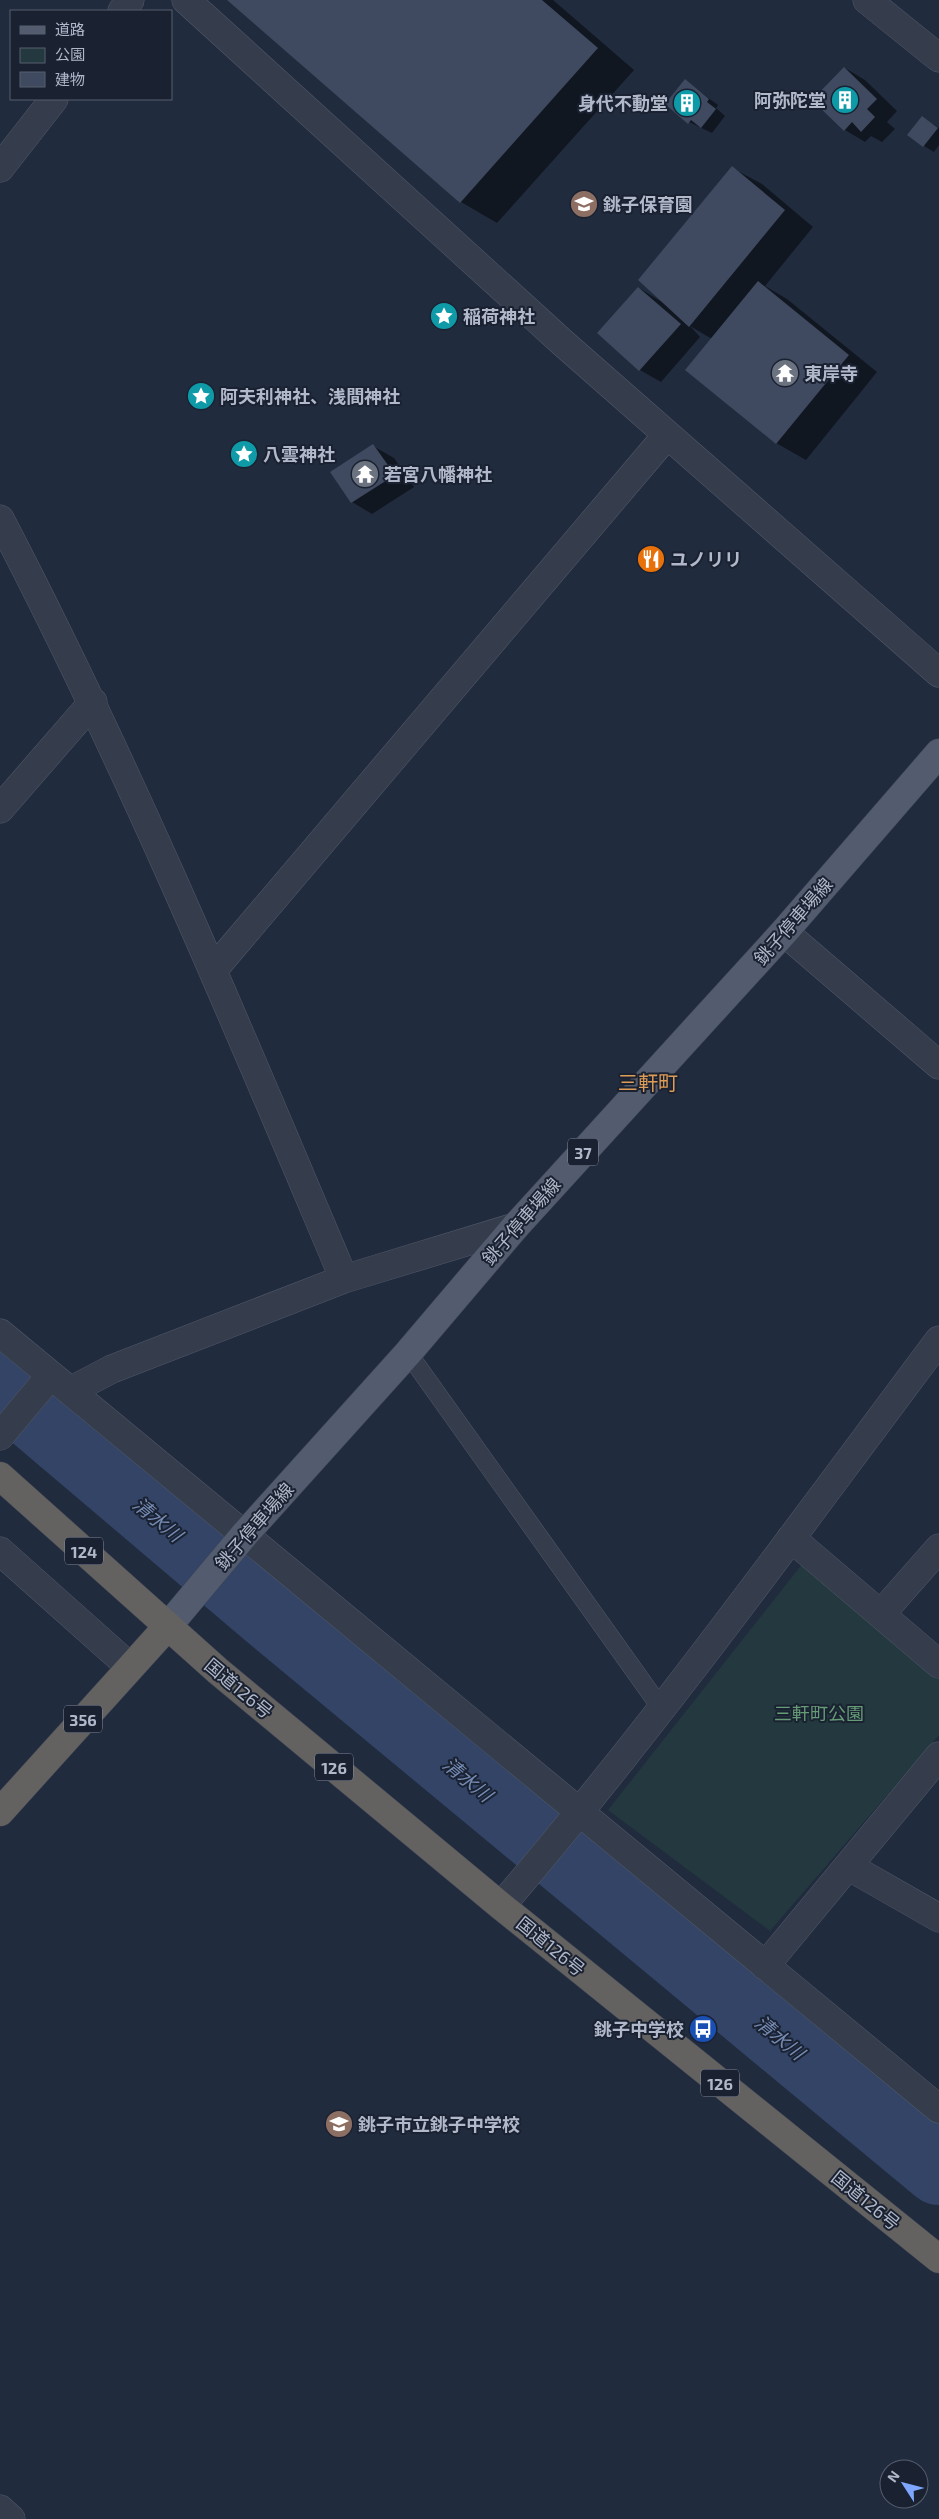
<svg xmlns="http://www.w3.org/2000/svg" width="939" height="2519" viewBox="0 0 939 2519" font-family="'Exo 2','Noto Sans JP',sans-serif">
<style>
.green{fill:#23393f}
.shadow{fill:#0007}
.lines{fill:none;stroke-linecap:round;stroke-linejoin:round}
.river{stroke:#346;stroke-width:72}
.building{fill:#3f4a60}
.service-casing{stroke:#505868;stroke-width:19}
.minor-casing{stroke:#505868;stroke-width:29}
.tertiary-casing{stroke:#505868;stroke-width:29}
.primary-casing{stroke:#3e4656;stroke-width:29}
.trunk-casing{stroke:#3d4555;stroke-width:29}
.service{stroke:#353d4d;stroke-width:18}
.minor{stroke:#353d4d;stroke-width:28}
.tertiary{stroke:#353d4d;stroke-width:28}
.primary{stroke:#535c6e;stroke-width:28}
.trunk{stroke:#646260;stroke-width:28}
.labels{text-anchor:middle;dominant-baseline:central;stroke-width:4;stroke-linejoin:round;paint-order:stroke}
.shield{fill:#1a2232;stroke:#838b9c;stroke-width:1}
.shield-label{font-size:16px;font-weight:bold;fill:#b0b8c9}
.poi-label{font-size:18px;font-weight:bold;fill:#b0b8c9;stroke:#1a2232;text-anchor:start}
.street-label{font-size:18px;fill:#b0b8c9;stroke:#1a2232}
.park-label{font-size:18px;fill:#659c76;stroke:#1a2232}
.water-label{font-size:19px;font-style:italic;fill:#758bb3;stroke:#1a2232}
.quarter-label{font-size:20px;fill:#dd9c57;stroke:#1a2232}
</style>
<rect width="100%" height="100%" fill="#212b3e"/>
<path class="green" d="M803,1563L939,1674V1735L770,1931L608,1810Z"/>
<path class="shadow" d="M229,0H553L634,70L497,223L461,202Z
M845,68L865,80L897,111L887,122L895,129L882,142L871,136L865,142L845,130L814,100Z
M685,81L718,105L716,108L725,116L712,133L689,122Z
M922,117L939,128V145L934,152L924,146Z
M732,168L762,184L813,227L765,286L787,299L877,372L806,460L776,443L712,339L690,326L700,337L661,382L640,370L599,333L639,288L662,302Z
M373,446L394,458L414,487L372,514L352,502Z"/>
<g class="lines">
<path class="river" d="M0,1385L271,1615L939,2169"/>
</g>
<path class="building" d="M227,0H542L598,48L460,203Z
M844,67L877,99L867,109L875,117L861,132L852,122L844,131L812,100Z
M685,79L709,99L707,102L716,109L701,128L691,120L688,124L665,104Z
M922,116L938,128L923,147L907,135Z
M732,166L785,210L689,327L638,280Z
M758,281L849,355L776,444L685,370Z
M638,287L681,324L639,371L597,333Z
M373,444L395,475L351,503L330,472Z"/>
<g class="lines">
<defs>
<path id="service" d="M408,1353L661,1708"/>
<path id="minor" d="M186,0L563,343L939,673
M867,0L939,58
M0,519C129,766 236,1023 344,1279
M0,809L93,702
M214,969L667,435
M0,1333L939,2109
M70,1391L112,1369L344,1279L515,1227
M0,1436L51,1375
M791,1538L939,1664
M0,1551L129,1666
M881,1614L939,1548
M848,1866L939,1918
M501,1906C656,1725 796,1531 939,1340
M765,1966L939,1756
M0,2509L11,2519"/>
<path id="tertiary" d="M122,11L130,0
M0,168L54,99
M784,932L939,1065"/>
<path id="primary" d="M168,1626L245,1534L408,1353L515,1227L784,932L939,753"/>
<path id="trunk" d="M0,1476L218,1671L501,1906L939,2259
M0,1812L168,1626"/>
</defs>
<use href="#service" class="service-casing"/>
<use href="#minor" class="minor-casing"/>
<use href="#tertiary" class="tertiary-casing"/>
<use href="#primary" class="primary-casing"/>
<use href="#trunk" class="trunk-casing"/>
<use href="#service" class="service"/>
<use href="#minor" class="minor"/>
<use href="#tertiary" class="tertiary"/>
<use href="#primary" class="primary"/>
<use href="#trunk" class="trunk"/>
</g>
<defs>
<symbol id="building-disc" viewBox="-11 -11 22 22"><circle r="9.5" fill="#0f9aa8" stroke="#1a2232"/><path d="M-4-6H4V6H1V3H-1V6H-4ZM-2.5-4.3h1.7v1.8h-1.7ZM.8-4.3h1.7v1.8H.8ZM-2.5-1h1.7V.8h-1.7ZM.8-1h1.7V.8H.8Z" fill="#fff"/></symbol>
<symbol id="school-disc" viewBox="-11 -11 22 22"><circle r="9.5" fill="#8d6e63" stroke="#1a2232"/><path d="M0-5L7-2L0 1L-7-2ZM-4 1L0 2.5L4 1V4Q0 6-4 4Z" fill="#fff"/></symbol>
<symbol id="sight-disc" viewBox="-11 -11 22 22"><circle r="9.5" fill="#0f9aa8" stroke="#1a2232"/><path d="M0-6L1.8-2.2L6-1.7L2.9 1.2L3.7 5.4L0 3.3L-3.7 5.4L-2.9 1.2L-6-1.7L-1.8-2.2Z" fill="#fff"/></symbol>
<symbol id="temple-disc" viewBox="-11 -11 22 22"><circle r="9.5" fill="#6b7280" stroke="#1a2232"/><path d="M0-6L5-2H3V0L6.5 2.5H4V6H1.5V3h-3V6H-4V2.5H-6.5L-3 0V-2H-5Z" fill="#fff"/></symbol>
<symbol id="restaurant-disc" viewBox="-11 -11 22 22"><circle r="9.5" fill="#e8710a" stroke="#1a2232"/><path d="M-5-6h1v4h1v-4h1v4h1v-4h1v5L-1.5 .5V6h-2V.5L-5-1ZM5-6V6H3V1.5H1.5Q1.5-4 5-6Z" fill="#fff"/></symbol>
<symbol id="bus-disc" viewBox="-11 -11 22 22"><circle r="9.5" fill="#1a4fb4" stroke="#1a2232"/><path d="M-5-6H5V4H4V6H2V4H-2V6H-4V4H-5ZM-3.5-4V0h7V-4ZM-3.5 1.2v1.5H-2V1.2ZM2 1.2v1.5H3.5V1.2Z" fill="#fff"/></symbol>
</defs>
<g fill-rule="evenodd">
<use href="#building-disc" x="829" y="84" width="32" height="32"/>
<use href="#building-disc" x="671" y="87" width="32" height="32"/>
<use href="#school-disc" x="568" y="188" width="32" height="32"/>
<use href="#sight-disc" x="428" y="300" width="32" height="32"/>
<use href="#temple-disc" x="769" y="357" width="32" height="32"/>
<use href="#sight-disc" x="185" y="380" width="32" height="32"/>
<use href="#sight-disc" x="228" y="438" width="32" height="32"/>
<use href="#temple-disc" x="349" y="458" width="32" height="32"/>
<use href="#restaurant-disc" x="635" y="543" width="32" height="32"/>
<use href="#bus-disc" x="687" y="2013" width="32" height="32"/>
<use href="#school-disc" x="323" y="2108" width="32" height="32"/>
</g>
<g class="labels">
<g class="shield">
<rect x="568" y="1138.5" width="30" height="27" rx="4"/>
<rect x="65" y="1537.5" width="38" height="27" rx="4"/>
<rect x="64" y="1705.5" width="38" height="27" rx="4"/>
<rect x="315" y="1753.5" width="38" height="27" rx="4"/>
<rect x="701" y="2069.5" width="38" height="27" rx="4"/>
</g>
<g class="shield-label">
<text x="583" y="1152">37</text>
<text x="84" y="1551">124</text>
<text x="83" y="1719">356</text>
<text x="334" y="1767">126</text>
<text x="720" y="2083">126</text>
</g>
<g class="poi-label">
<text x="826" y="100" text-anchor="end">阿弥陀堂</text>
<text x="668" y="103" text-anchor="end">身代不動堂</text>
<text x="603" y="204">銚子保育園</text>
<text x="463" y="316">稲荷神社</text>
<text x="804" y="373">東岸寺</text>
<text x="220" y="396">阿夫利神社、浅間神社</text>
<text x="263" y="454">八雲神社</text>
<text x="384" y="474">若宮八幡神社</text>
<text x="670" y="559">ユノリリ</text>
<text x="684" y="2029" text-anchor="end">銚子中学校</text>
<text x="358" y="2124">銚子市立銚子中学校</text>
</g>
<g class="street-label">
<text transform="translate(793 921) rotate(-49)">銚子停車場線</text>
<text transform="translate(521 1221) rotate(-49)">銚子停車場線</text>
<text transform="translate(254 1526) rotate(-49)">銚子停車場線</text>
<text transform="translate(239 1688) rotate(40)">国道126号</text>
<text transform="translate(551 1946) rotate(39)">国道126号</text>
<text transform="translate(866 2200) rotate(39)">国道126号</text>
</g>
<g class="park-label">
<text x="819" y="1713">三軒町公園</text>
</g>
<g class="water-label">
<text transform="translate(158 1519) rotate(40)">清水川</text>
<text transform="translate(468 1779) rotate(40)">清水川</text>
<text transform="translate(780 2037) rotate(40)">清水川</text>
</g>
<g class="quarter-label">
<text x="648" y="1082">三軒町</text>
</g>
</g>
<rect x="10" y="10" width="162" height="90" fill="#1a2232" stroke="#565e6e"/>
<rect x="20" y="26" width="25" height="8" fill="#535c6e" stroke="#565e6e"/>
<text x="55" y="35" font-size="15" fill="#b0b8c9">道路</text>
<rect x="20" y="48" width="25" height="15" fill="#23393f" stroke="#565e6e"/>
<text x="55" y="60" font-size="15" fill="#b0b8c9">公園</text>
<rect x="20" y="72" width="25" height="15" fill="#3f4a60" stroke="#565e6e"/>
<text x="55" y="85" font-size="15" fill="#b0b8c9">建物</text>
<g transform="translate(904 2484) rotate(306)"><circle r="24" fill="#1a2232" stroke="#565e6e"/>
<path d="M0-4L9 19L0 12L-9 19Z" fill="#7fa6ff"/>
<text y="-8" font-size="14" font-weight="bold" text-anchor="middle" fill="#b0b8c9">N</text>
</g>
</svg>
